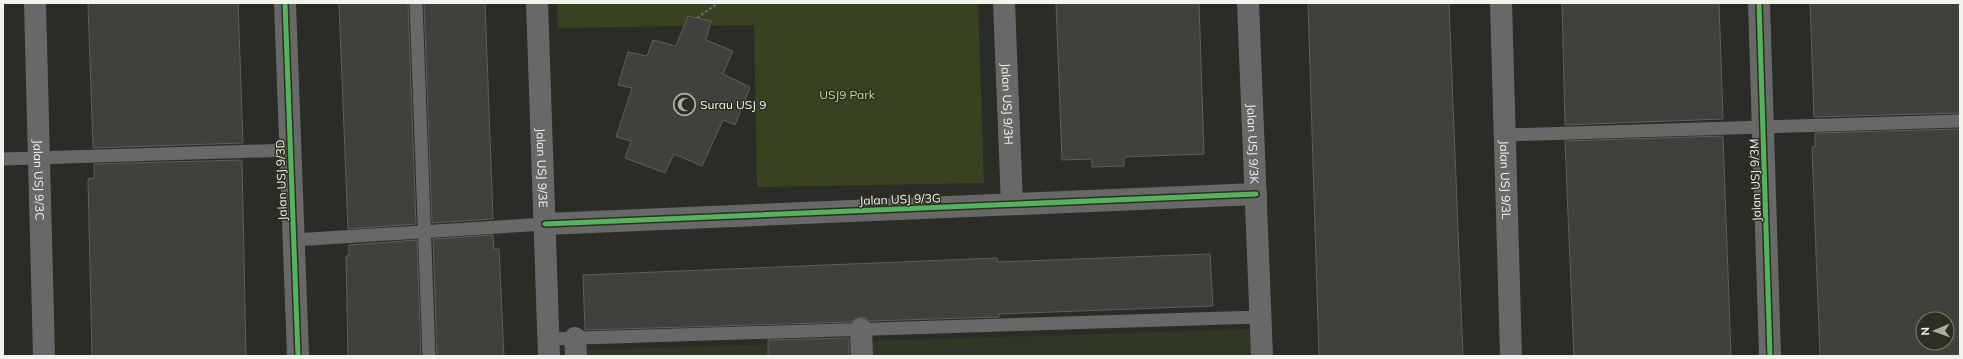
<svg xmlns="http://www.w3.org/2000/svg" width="1963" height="359" viewBox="0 0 1963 359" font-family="Mulish,sans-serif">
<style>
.built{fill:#313725}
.green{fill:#384220}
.building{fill:#3f413c;stroke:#5d5f59;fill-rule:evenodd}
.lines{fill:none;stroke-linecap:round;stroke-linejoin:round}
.path{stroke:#646563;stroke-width:2.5;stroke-dasharray:3 2;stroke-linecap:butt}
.service{stroke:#686869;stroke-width:13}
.minor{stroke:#686869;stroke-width:22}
.cycleway-casing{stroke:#2b3022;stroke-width:8}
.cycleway{stroke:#56b35d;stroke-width:5}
.labels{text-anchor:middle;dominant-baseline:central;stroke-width:3;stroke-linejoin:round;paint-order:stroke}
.park-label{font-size:12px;fill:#c0d890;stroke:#2b3022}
.poi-label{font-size:12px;fill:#f1f4eb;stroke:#2b3022;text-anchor:start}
.street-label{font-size:12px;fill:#f1f4eb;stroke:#2b3022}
</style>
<rect width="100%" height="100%" fill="#2a2c26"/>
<path class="built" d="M1251,329L1252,356H586V350Z"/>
<path class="green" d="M557,3H978L984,183L757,187L754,25L558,28Z"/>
<path class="building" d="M88,3H238L243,143L93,148Z
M339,3H408L416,224L348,229Z
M424,3H485L493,219L432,223Z
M1056,3H1199L1204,154L1124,157V166L1092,167V159L1062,160Z
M1308,3H1449L1463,356H1319Z
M1562,3H1719L1723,119L1565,125Z
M1810,3H1960V113L1814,117Z
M688,16L711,21L706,40L733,51L723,74L750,87L735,125L723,120L702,166L674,154L665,173L625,158L631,141L616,137L632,88L618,85L628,52L647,56L653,40L676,46Z
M1960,129V356H1820L1812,147H1815V133ZM1923,319H1947V343H1923Z
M1723,136L1731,356H1574L1565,141Z
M242,160L246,356H92L88,179L94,178V164Z
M493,235L494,249H499L504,356H437L433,239Z
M417,240L421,356H348L346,256H349V245Z
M1210,254L1213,306L999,314V317L870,321L866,318L860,317L851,322L585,330L583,275L997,258V262Z
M849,338V356H768V340Z"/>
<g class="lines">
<path class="path" d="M697,18L718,3"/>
<path class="service" d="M416,3L429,356
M1505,135L1960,121
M3,159L290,150
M294,240L545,224
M549,339L1260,317"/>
<g class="minor">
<path id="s1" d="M35,3L44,356"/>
<path d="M285,3L298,356"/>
<path id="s2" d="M537,3L549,356"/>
<path id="s3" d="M1004,3L1012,204"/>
<path id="s4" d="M1248,3L1262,356"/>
<path id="s5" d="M1501,3L1511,356"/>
<path d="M1759,3L1770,356"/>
<path d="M545,224L1256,194"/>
<path d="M861,329L862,356"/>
<path d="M575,338L576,356"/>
</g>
<defs>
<path id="cycleway" d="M285,3L298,356
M1759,3L1770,356
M545,224L1256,194"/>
</defs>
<use href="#cycleway" class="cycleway-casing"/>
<use href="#cycleway" class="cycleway"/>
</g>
<defs>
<symbol id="mosque-ring" viewBox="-11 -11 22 22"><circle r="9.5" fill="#2b3022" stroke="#abaea6" stroke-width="1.5"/><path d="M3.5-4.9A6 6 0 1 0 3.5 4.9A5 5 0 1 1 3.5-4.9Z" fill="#abaea6"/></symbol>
</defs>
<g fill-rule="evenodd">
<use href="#mosque-ring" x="672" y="92" width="25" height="25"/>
</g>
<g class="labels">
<g class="park-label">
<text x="847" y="94">USJ9 Park</text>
</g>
<g class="poi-label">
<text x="700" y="104">Surau USJ 9</text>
</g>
<g class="street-label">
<text stroke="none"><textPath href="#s3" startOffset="101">Jalan USJ 9/3H</textPath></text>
<text stroke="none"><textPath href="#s4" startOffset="141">Jalan USJ 9/3K</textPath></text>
<text stroke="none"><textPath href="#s2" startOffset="165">Jalan USJ 9/3E</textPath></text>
<text stroke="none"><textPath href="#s1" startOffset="177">Jalan USJ 9/3C</textPath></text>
<text transform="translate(281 180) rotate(-92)">Jalan USJ 9/3D</text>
<text stroke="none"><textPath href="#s5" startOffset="177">Jalan USJ 9/3L</textPath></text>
<text transform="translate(1755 180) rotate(-92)">Jalan USJ 9/3M</text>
<text transform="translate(900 199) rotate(-2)">Jalan USJ 9/3G</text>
</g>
</g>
<rect width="1963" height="359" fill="none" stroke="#f1f4eb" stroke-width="8"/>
<g transform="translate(1935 331) rotate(268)"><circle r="19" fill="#2b3022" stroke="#7a7e72"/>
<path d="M0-3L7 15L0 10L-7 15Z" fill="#abaea6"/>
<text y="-6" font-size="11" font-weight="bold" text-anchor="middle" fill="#f1f4eb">N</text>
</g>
</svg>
